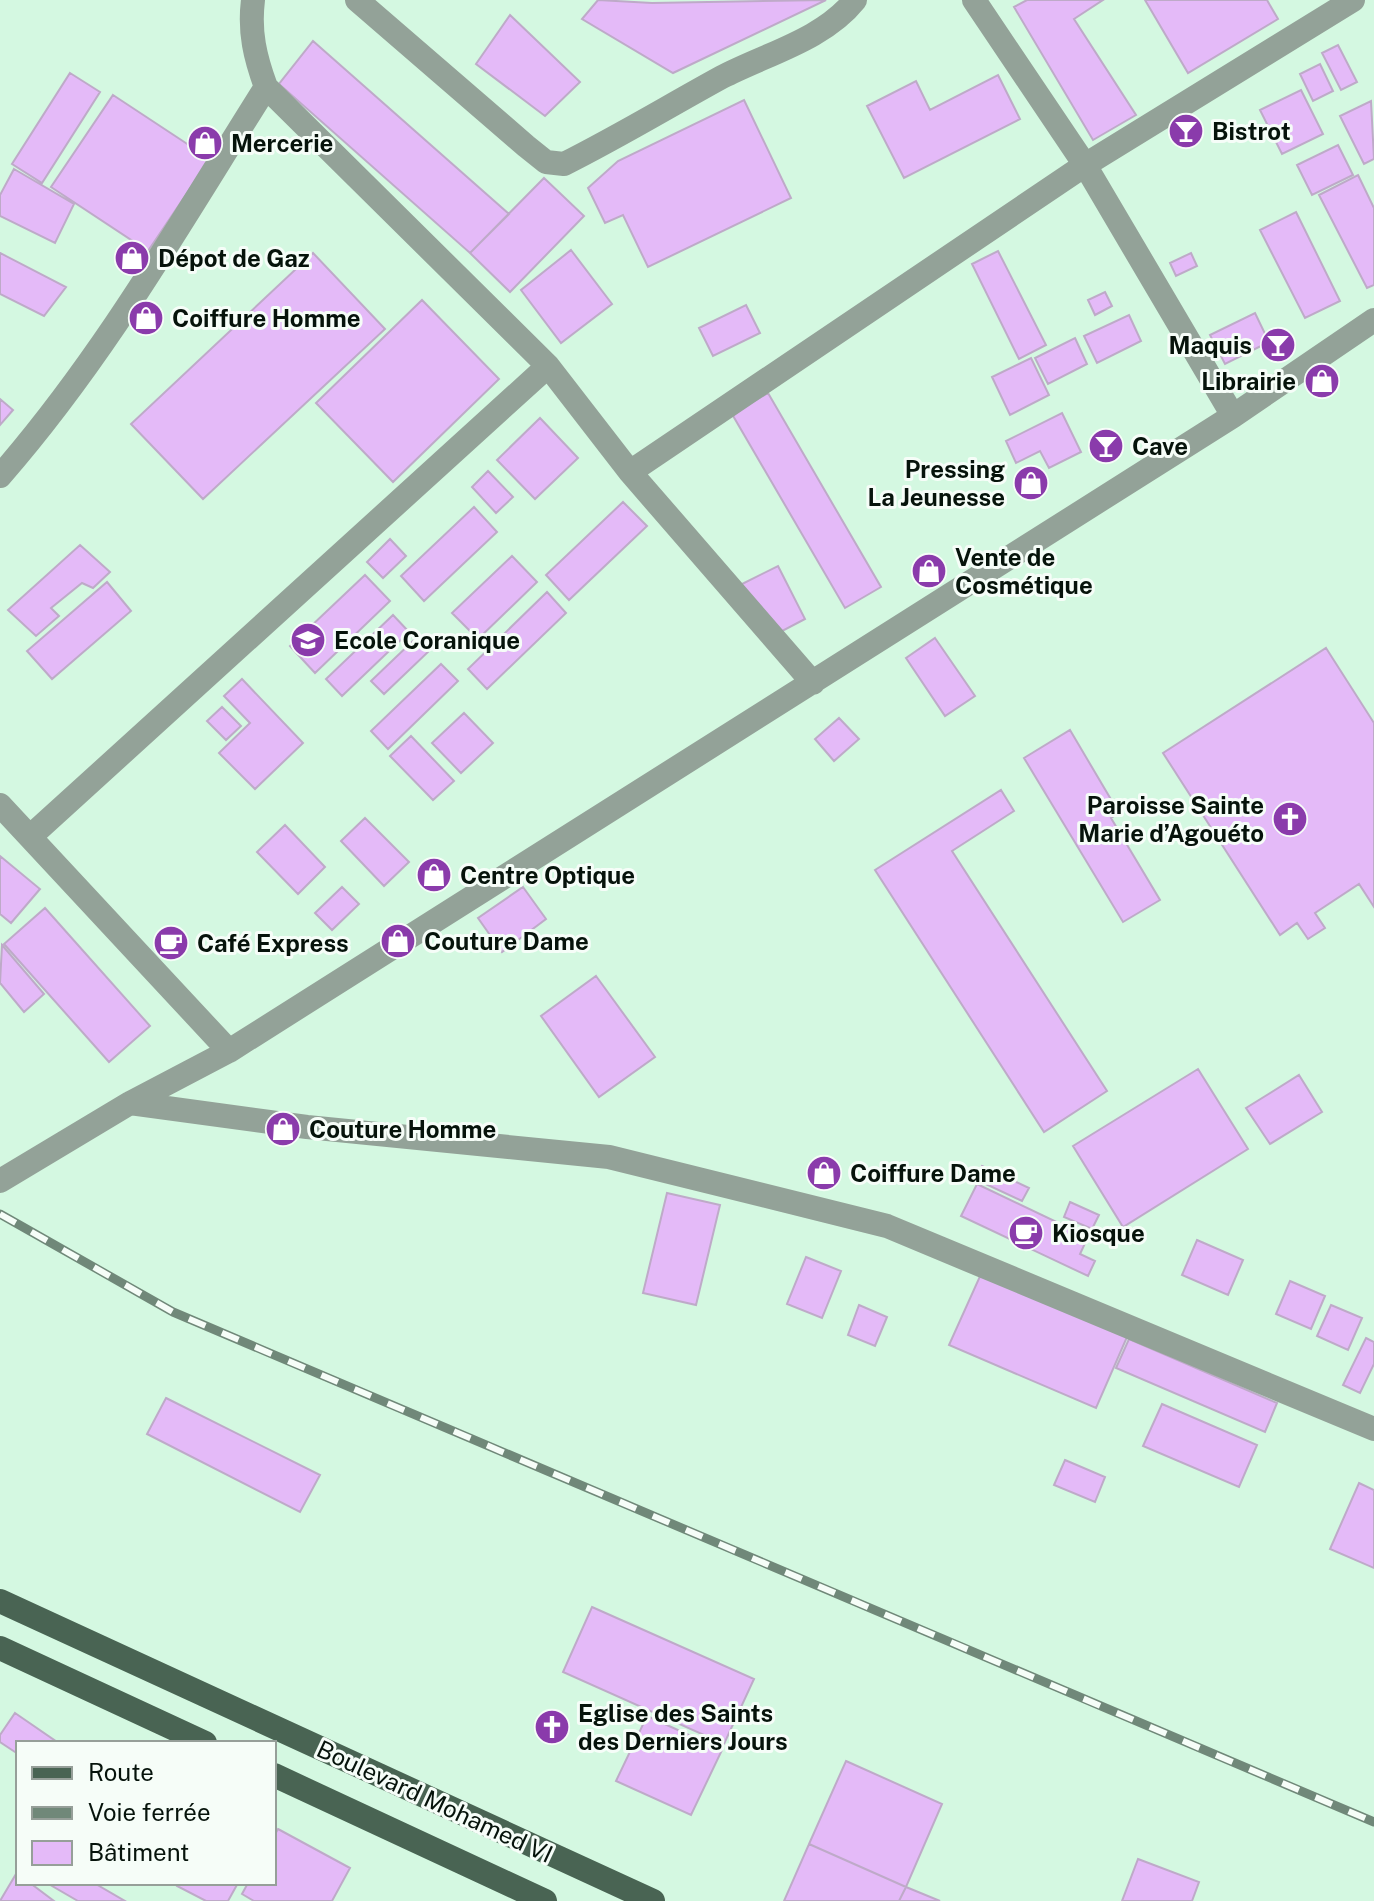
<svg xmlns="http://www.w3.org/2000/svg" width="1374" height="1901" viewBox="0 0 1374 1901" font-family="'Public Sans',sans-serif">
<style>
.building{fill:#e4baf8;stroke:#beaac8;stroke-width:2}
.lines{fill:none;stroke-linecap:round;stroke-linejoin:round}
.street{stroke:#93a298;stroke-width:24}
.primary{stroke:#496453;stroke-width:24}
.rail-casing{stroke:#708879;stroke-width:9}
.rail{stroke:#f6fdf8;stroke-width:6;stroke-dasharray:18;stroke-linecap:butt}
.labels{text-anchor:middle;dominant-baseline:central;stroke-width:6;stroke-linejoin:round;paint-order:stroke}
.poi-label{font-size:24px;font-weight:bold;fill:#06130b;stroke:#f6fdf8;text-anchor:start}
.street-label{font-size:24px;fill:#06130b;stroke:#f6fdf8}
</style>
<rect width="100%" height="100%" fill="#d4f8e1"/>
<path class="building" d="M598,0L652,3L826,0L673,73L582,19Z
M1027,0H1103L1074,19L1136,115L1093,140L1014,7Z
M1145,0H1267L1278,19L1188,73Z
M510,15L580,82L545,116L476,64Z
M313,41L509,214L470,253L279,84Z
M1338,45L1357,82L1341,90L1322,53Z
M1320,64L1333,91L1313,101L1300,74Z
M70,73L100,92L42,183L12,164Z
M998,75L1020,119L904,178L867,106L916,81L930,110Z
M1301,90L1323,134L1282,154L1260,110Z
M113,95L210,159L148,251L51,187Z
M744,100L791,198L648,267L623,215L605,223L588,188L618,161Z
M1371,101L1374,159L1364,164L1340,116Z
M1338,145L1353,175L1312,195L1297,165Z
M14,169L74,204L55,243L0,216V195Z
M1358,175L1374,208V285L1367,288L1319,195Z
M544,178L584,216L510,292L470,253Z
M1296,212L1340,301L1305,318L1260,230Z
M571,250L612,304L561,343L521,290Z
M998,251L1046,345L1019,359L972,264Z
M0,253L66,287L44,316L0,294Z
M313,253L385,329L203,499L131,424Z
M1191,253L1197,266L1176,276L1170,263Z
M1105,292L1112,306L1095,315L1088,300Z
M422,300L499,379L393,482L316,403Z
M746,305L760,333L713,356L699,328Z
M1255,313L1269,342L1225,364L1210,335Z
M1129,315L1141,341L1097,363L1084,336Z
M1075,338L1087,364L1048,384L1035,358Z
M1031,358L1049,395L1010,415L992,377Z
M768,393L881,587L845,608L732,414Z
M0,399L13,410L0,425Z
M1062,413L1081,452L1049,468L1040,451L1016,463L1006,441Z
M540,418L578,458L535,499L497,460Z
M488,471L513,497L496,513L472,487Z
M623,502L647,526L569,600L546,575Z
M474,507L497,532L424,601L401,576Z
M390,539L406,556L383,578L367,562Z
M80,545L110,572L93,588L82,583L51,608L59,616L36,636L8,610Z
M512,556L537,582L478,639L452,613Z
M778,566L805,619L769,638L742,584Z
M365,575L390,601L315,673L290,646Z
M107,582L131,611L52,679L27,651Z
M547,592L566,613L487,689L468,669Z
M393,615L409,632L342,696L326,679Z
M416,638L428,652L384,694L371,681Z
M935,638L975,696L945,716L906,658Z
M1326,648L1374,723V907L1359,884L1315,913L1325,928L1308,939L1297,923L1280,935L1163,753Z
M441,664L458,681L388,749L371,731Z
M242,679L303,743L255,789L219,753L250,723L224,696Z
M222,707L241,726L226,740L207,721Z
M464,713L493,743L461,773L432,743Z
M839,718L859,739L834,761L815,739Z
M1070,730L1119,813L1111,818L1160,900L1123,922L1024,758Z
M411,736L454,781L433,800L390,756Z
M1001,790L1014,811L952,851L1107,1091L1044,1132L875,870Z
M365,818L409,862L384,886L341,841Z
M285,825L325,867L298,894L257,852Z
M0,856L40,889L11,923L0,914Z
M342,887L359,904L332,930L315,913Z
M523,887L546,919L502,952L478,918Z
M45,908L150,1026L109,1062L4,944Z
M2,945L44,994L24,1012L0,983Z
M596,976L655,1057L599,1097L541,1016Z
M1198,1069L1248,1149L1123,1227L1073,1146Z
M1299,1075L1322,1112L1270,1144L1246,1108Z
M982,1166L1029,1188L1022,1201L975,1179Z
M977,1184L1088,1237L1080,1254L1095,1261L1088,1276L961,1216Z
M667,1193L720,1205L696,1305L643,1293Z
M1070,1202L1099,1215L1092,1229L1064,1217Z
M1197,1240L1243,1260L1228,1295L1182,1275Z
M806,1257L841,1271L822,1318L787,1304Z
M981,1274L1127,1337L1096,1408L949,1345Z
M1290,1281L1325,1296L1311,1329L1276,1314Z
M859,1305L887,1317L875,1346L848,1335Z
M1331,1305L1362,1318L1348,1350L1317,1336Z
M1366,1338L1374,1342V1364L1360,1393L1343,1385Z
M1129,1339L1277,1403L1265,1432L1116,1368Z
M166,1398L320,1475L300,1512L147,1434Z
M1162,1404L1257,1445L1239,1487L1143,1446Z
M1065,1460L1105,1477L1095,1502L1054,1485Z
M1359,1483L1374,1490V1568L1330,1549Z
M592,1607L754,1679L724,1744L563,1672Z
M15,1713L57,1742L56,1743H18V1754L0,1742V1735Z
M647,1716L722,1750L691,1815L616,1781Z
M846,1761L942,1804L906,1887L809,1844Z
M278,1829L350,1868L332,1901H254L242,1894L248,1883H274V1836Z
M809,1844L906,1887L899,1901H784Z
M1138,1859L1199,1882L1192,1901H1122Z
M16,1874L18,1883H30L54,1901H0Z
M47,1883H94L125,1901H78Z
M178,1883H238L228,1901H206L177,1886Z
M906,1887L940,1901H899Z"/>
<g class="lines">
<path class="street" d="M253,0C249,32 255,57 266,87L548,366L630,472L813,683
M357,0L526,146L546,162L564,164C618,137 669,106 722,77C766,54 823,40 855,0
M974,0L1085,165L1233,416
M630,472L1085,165L1353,0
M0,476C104,357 182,220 266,87
M0,805L229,1051
M32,835L548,366
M130,1103L307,1127L609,1157L887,1226L1374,1429
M0,1181L130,1103L229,1051L1233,416L1374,320"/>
<path class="primary" d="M0,1601L653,1901
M0,1648L205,1743
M274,1775L545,1901"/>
<defs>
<path id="rail" d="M0,1214L173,1312L1374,1822"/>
</defs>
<use href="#rail" class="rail-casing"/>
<use href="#rail" class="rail"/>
</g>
<defs>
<symbol id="bar-disc" viewBox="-11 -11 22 22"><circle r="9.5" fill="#8a3bab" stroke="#f6fdf8"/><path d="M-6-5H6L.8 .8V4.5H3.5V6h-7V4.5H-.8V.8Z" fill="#fff"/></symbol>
<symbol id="shop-disc" viewBox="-11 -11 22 22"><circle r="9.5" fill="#8a3bab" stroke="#f6fdf8"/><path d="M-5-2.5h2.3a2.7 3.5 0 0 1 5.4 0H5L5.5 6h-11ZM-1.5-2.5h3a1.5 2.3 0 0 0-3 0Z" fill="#fff"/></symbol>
<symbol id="school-disc" viewBox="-11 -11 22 22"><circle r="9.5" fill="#8a3bab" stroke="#f6fdf8"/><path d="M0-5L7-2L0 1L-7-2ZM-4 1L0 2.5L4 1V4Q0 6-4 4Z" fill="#fff"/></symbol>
<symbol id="church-disc" viewBox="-11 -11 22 22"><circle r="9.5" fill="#8a3bab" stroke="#f6fdf8"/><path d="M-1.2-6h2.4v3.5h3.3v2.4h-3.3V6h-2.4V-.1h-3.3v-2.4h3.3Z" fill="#fff"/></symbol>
<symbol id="cafe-disc" viewBox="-11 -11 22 22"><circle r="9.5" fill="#8a3bab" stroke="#f6fdf8"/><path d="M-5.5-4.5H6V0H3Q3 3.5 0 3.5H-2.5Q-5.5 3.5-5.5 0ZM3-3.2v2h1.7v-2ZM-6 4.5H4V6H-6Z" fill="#fff"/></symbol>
</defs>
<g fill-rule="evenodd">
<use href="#bar-disc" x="1166" y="111" width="40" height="40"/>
<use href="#shop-disc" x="185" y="123" width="40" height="40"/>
<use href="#shop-disc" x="112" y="238" width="40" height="40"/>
<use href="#shop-disc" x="126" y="298" width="40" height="40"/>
<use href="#bar-disc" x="1258" y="325" width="40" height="40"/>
<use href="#shop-disc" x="1302" y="361" width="40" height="40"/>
<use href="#bar-disc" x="1086" y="426" width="40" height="40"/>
<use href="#shop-disc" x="1011" y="463" width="40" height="40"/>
<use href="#shop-disc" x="909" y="551" width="40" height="40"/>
<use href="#school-disc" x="288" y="620" width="40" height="40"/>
<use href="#church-disc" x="1270" y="799" width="40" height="40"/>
<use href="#shop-disc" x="414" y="855" width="40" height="40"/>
<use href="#shop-disc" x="378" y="921" width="40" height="40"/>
<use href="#cafe-disc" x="151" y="923" width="40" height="40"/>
<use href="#shop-disc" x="263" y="1109" width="40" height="40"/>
<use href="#shop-disc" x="804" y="1153" width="40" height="40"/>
<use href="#cafe-disc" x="1006" y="1213" width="40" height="40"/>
<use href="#church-disc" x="532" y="1707" width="40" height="40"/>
</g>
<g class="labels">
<g class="poi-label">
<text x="1212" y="131">Bistrot</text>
<text x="231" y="143">Mercerie</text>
<text x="158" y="258">Dépot de Gaz</text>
<text x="172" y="318">Coiffure Homme</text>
<text x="1252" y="345" text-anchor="end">Maquis</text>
<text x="1296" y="381" text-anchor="end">Librairie</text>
<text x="1132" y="446">Cave</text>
<text x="1005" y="469" text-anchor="end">Pressing<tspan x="1005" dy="28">La Jeunesse</tspan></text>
<text x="955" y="557">Vente de<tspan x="955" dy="28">Cosmétique</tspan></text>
<text x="334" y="640">Ecole Coranique</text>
<text x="1264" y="805" text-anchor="end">Paroisse Sainte<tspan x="1264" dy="28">Marie d’Agouéto</tspan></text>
<text x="460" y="875">Centre Optique</text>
<text x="424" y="941">Couture Dame</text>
<text x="197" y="943">Café Express</text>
<text x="309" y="1129">Couture Homme</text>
<text x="850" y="1173">Coiffure Dame</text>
<text x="1052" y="1233">Kiosque</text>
<text x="578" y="1713">Eglise des Saints<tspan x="578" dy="28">des Derniers Jours</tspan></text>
</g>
<g class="street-label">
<text transform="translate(435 1801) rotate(25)">Boulevard Mohamed VI</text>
</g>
</g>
<rect x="16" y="1741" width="260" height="144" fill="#f6fdf8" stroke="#969f99" stroke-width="2"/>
<rect x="32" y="1767" width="40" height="12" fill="#496453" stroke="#969f99" stroke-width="2"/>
<text x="88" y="1781" font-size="24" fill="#06130b">Route</text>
<rect x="32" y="1807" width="40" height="12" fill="#708879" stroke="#969f99" stroke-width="2"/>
<text x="88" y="1821" font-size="24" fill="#06130b">Voie ferrée</text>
<rect x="32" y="1841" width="40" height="24" fill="#e4baf8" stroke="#969f99" stroke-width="2"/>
<text x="88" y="1861" font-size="24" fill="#06130b">Bâtiment</text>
</svg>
